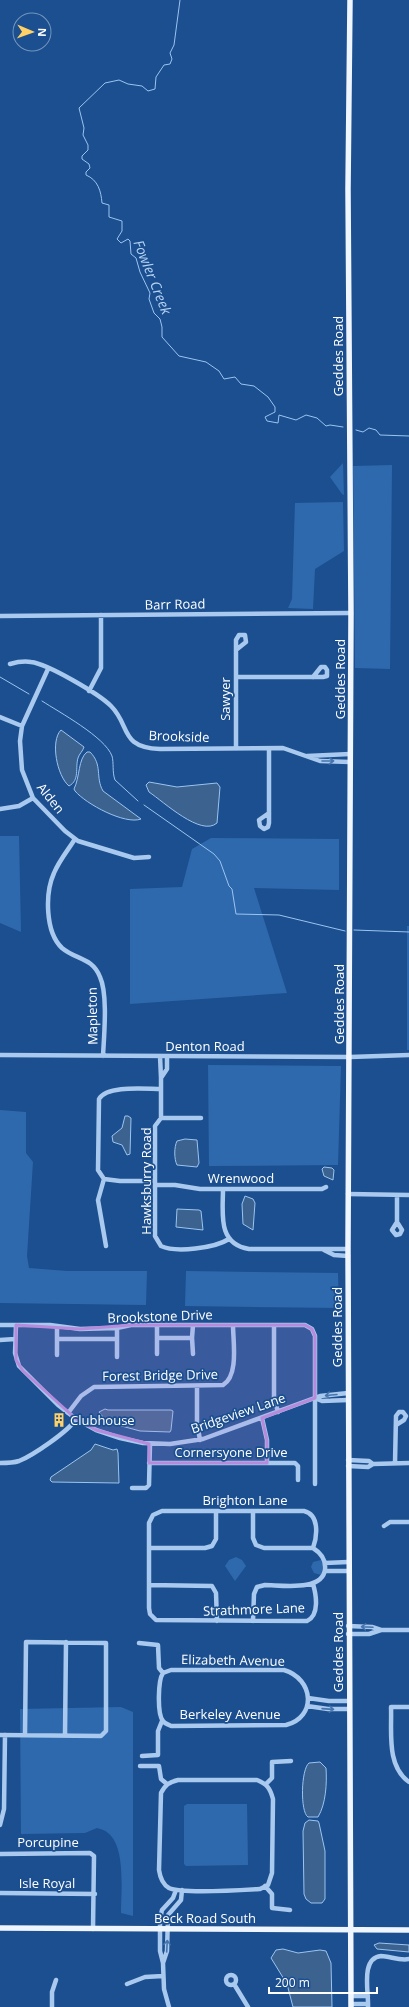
<svg xmlns="http://www.w3.org/2000/svg" width="409" height="2007" viewBox="0 0 409 2007" font-family="'Open Sans',sans-serif">
<style>
.green{fill:#2e69ad}
.water{fill:#3c6290;stroke:#9cc4f0}
.lines{fill:none;stroke-linecap:round;stroke-linejoin:round}
.stream{stroke:#9cc4f0;stroke-width:1}
.minor{stroke:#a9c9ee;stroke-width:4.5}
.major{stroke:#f0f6ff;stroke-width:5.5}
.oneway{stroke:#4674ac}
.marked{fill:#b68bdc;fill-opacity:0.2;stroke:#b68bdc;stroke-width:3;stroke-linejoin:round}
.labels{text-anchor:middle;dominant-baseline:central;stroke-width:3.5;stroke-linejoin:round;paint-order:stroke}
.street-label{font-size:13px;fill:#fff;stroke:#1b4f8f}
.poi-label{font-size:13px;fill:#fff;stroke:#1b4f8f;text-anchor:start}
.water-label{font-size:14px;font-style:italic;fill:#b5d3f5;stroke:#1b4f8f}
</style>
<rect width="100%" height="100%" fill="#1b4f8f"/>
<path class="green" d="M343,463L344,495L342,494L330,477Z
M392,465L390,669L355,668L353,466Z
M343,502L344,551L315,569L313,609L288,608L292,599L295,503Z
M0,836H19L21,932L0,923Z
M211,838L339,839V890L254,888L287,993L130,1004V889L182,887L192,849Z
M407,926H409V1050H407Z
M208,1065L341,1066L338,1165L209,1166Z
M0,1110L26,1112V1153L33,1162L27,1256L29,1268L67,1271H147L146,1305L0,1303Z
M186,1271L338,1273L339,1308L185,1306Z
M236,1557L242,1560L246,1566L235,1581L225,1566L229,1560Z
M321,1560L323,1566L321,1575L314,1573L311,1567L313,1562Z
M121,1707L133,1712V1916L121,1913C121,1892 126,1847 108,1833C105,1830 100,1829 97,1828L85,1833L21,1834L20,1709Z
M187,1804H247L248,1865L186,1866L184,1864V1806Z"/>
<path class="water" d="M61,730L84,747C83,751 79,754 78,758C75,768 80,780 69,786C57,776 50,741 61,730Z
M87,752H90C103,765 95,777 103,791L141,819C125,825 86,804 75,791L74,789C80,777 78,759 87,752Z
M149,782L177,787L217,783L220,787L217,823C201,837 164,802 149,792L146,785Z
M125,1116H128L131,1118L130,1154L127,1155L122,1145L113,1142L112,1136L122,1128Z
M185,1139L197,1140L199,1163L197,1167L177,1165C174,1159 174,1147 177,1141Z
M324,1167L332,1168L334,1170L333,1180L324,1176L322,1169Z
M245,1196L253,1199L255,1203L253,1230L243,1224L242,1204Z
M177,1209L199,1210L201,1211L203,1230L176,1227Z
M105,1409L108,1410H171L173,1411L171,1430L170,1432L140,1431L103,1421V1417L99,1412Z
M95,1444L113,1450L117,1449L118,1453L119,1483L52,1482L50,1480L51,1477L91,1450Z
M320,1762L326,1768C327,1783 326,1804 318,1817H308C300,1812 301,1769 309,1763Z
M309,1820L318,1821L319,1823L325,1851V1899L322,1903H311L306,1899L304,1894L303,1831L305,1823Z
M379,1943L409,1945V1952L377,1949L374,1945Z
M283,1949L298,1953L320,1950L326,1951L331,1963L332,2007H293L287,1984L271,1958L276,1950Z"/>
<g class="lines">
<path class="stream" d="M180,0L174,45L170,53L172,59L170,64L164,65L156,77L155,89L148,91L142,86L128,84L119,80L105,83L79,108L84,128L83,135L88,145V150L82,156V159L89,164L90,168L86,172V175C98,180 101,191 102,203L109,205V217L122,221V231L117,239L121,243L128,239L130,241L131,254L136,258L140,272L150,293L149,299L154,313L160,319L162,327V337L179,356L206,362L219,371L224,379L235,377L241,384L254,386L268,397L275,407V412L265,417L267,421L278,423L279,415L296,420L306,415L317,418L326,426L330,425L343,427
M356,430L363,432L369,428L376,430L380,435L409,436
M0,677L29,694
M42,701C59,712 105,737 112,756C114,763 112,772 115,780L138,801
M144,805L214,854L220,861L229,886L232,889L236,914L279,915L345,931
M354,930L409,932"/>
<path class="minor" d="M0,616L351,613
M10,664C17,662 24,661 31,662C48,664 99,694 111,706C131,726 119,747 160,749L283,748L320,761L350,762
M48,669L22,726L20,741L22,770L33,798L65,831L78,841L134,858L149,857
M236,677H323L327,676V670L325,667H321L313,677
M89,691L101,668V615
M0,717L22,726
M236,748V640L239,635H245L246,642L236,650
M269,749V823L268,827L264,829L260,826L259,820L269,813
M307,756L350,754
M0,809L19,806L33,798
M75,839C68,850 59,861 54,873C45,893 45,932 62,948C76,960 92,957 100,977C108,994 104,1036 103,1056
M0,1055L350,1057L409,1055
M160,1056L161,1078L167,1069V1057
M161,1078V1118
M201,1118H161L155,1126V1236L161,1246C176,1253 215,1248 229,1239
M104,1179L120,1181H155
M155,1185H175L200,1189H322L326,1187
M223,1189C223,1213 217,1244 249,1249H348
M348,1194L409,1195
M397,1222L392,1230L396,1235L400,1234L402,1230L397,1222V1195
M106,1246L98,1200L104,1179L98,1170L99,1099C107,1085 145,1089 161,1089
M324,1250L334,1255L348,1256
M0,1325H50L80,1329L117,1328L131,1325H305L312,1329L315,1336V1484
M16,1325L15,1353L19,1366L58,1405L76,1419L96,1430L120,1438L143,1443L170,1444L203,1439L320,1396L348,1393
M274,1325V1398L278,1412
M57,1327V1355
M157,1338H192L193,1325
M192,1338L193,1354
M57,1339H117
M0,1340L15,1339
M157,1354V1325
M117,1357V1328
M197,1387V1423L200,1440
M315,1398L322,1401L348,1400
M68,1413L81,1396L94,1387L223,1385C239,1376 233,1341 233,1325
M262,1418L267,1440V1463
M348,1460L369,1461L373,1464L368,1467L348,1466
M0,1463C6,1463 13,1463 19,1461C32,1456 69,1431 76,1419
M149,1463H295L298,1466V1480
M395,1463L396,1416L399,1412H403L406,1416L404,1420L396,1425
M373,1464L409,1463
M132,1488H146L149,1485L150,1444
M384,1526L390,1522H409
M149,1548H205L212,1546L216,1539V1511
M325,1563L348,1562
M325,1571H348
M313,1584C316,1594 320,1615 307,1621L156,1620L150,1614L149,1608V1523L153,1515L162,1511H304C320,1515 317,1537 313,1548
M149,1585L212,1586L216,1593L217,1621
M253,1621L254,1594L257,1587L265,1585C281,1585 323,1592 325,1569C326,1559 321,1553 313,1548H264L256,1545L253,1538V1511
M381,1630H409
M348,1634H369L381,1630L372,1627L348,1626
M139,1643L158,1645L159,1668L163,1673
M171,1670H284C314,1679 317,1717 286,1725L171,1726C168,1724 165,1724 163,1721C157,1714 158,1680 163,1673Z
M308,1698L329,1701H349
M307,1706L328,1709H349
M409,1707H391C392,1731 386,1766 409,1782
M0,1735L101,1736L106,1731V1643L26,1642L25,1735
M65,1735L66,1642
M142,1756L158,1755V1731L162,1721
M140,1766H159L161,1779L167,1784
M178,1780H257C267,1784 270,1788 273,1799L272,1873L268,1885L260,1889C244,1890 181,1894 169,1888C162,1884 160,1877 159,1870L161,1793C165,1785 169,1782 178,1780Z
M266,1784L272,1778V1762L291,1761
M0,1825L4,1809L5,1735
M0,1854L90,1853L94,1856L93,1929
M265,1886L272,1894V1908L290,1910
M0,1893L95,1894
M163,1963L167,1951L168,1915L181,1900L182,1890
M226 1980a5 5 0 1 1 10 0a5 5 0 1 1-10 0Z
M127,1984L145,1977L163,1976
M234,1984L248,2007
M351,1996H368
M351,2004H368
M52,2007V1992L56,1980
M169,2007L164,1989L163,1963L160,1951V1919L162,1910L173,1898L176,1890
M368,2007C369,1993 360,1958 381,1956C390,1956 399,1961 409,1959"/>
<path class="major" d="M350,0L348,189L351,613L348,1249L351,2007
M0,1928L409,1930"/>
</g>
<defs><path id="oneway-shaft" d="M-6 0H5M1.5-3L5.5 0L1.5 3" fill="none" stroke-width="1.6" stroke-linecap="round" stroke-linejoin="round"/></defs>
<g class="oneway">
<use href="#oneway-shaft" transform="translate(328 761)"/>
<use href="#oneway-shaft" transform="translate(331 1395) rotate(175)"/>
<use href="#oneway-shaft" transform="translate(367 1627) rotate(-177)"/>
<use href="#oneway-shaft" transform="translate(328 1709) rotate(4)"/>
<use href="#oneway-shaft" transform="translate(167 1946) rotate(-87)"/>
</g>
<path class="marked" d="M16,1325L80,1329L131,1325H305L312,1329L315,1336V1398L262,1418L267,1440V1463H149V1444L96,1430L76,1419L23,1371L16,1360Z"/>
<defs>
<symbol id="building-bare" viewBox="-9 -9 18 18"><path d="M-4-6H4V6H1V3H-1V6H-4ZM-2.5-4.3h1.7v1.8h-1.7ZM.8-4.3h1.7v1.8H.8ZM-2.5-1h1.7V.8h-1.7ZM.8-1h1.7V.8H.8Z" fill="#ffd166" stroke="#1b4f8f" stroke-width="2.5" paint-order="stroke"/></symbol>
</defs>
<g fill-rule="evenodd">
<use href="#building-bare" x="49" y="1410" width="20" height="20"/>
</g>
<g class="labels">
<g class="street-label">
<text transform="translate(338 356) rotate(-90)">Geddes Road</text>
<text transform="translate(175 604) rotate(-1)">Barr Road</text>
<text transform="translate(340 679) rotate(-90)">Geddes Road</text>
<text transform="translate(225 699) rotate(-90)">Sawyer</text>
<text transform="translate(179 736) rotate(2)">Brookside</text>
<text transform="translate(51 798) rotate(51)">Alden</text>
<text transform="translate(339 1004) rotate(-90)">Geddes Road</text>
<text transform="translate(92 1016) rotate(-91)">Mapleton</text>
<text x="205" y="1046">Denton Road</text>
<text x="241" y="1178">Wrenwood</text>
<text transform="translate(146 1181) rotate(-90)">Hawksburry Road</text>
<text transform="translate(160 1316) rotate(-2)">Brookstone Drive</text>
<text transform="translate(337 1327) rotate(-90)">Geddes Road</text>
<text transform="translate(160 1375) rotate(-1)">Forest Bridge Drive</text>
<text transform="translate(238 1413) rotate(-19)">Bridgeview Lane</text>
<text x="231" y="1452">Cornersyone Drive</text>
<text x="245" y="1500">Brighton Lane</text>
<text transform="translate(254 1609) rotate(-2)">Strathmore Lane</text>
<text transform="translate(338 1652) rotate(-90)">Geddes Road</text>
<text transform="translate(233 1660) rotate(1)">Elizabeth Avenue</text>
<text x="230" y="1714">Berkeley Avenue</text>
<text x="48" y="1842">Porcupine</text>
<text x="47" y="1883">Isle Royal</text>
<text x="205" y="1918">Beck Road South</text>
</g>
<g class="poi-label">
<text x="70" y="1420">Clubhouse</text>
</g>
<g class="water-label">
<text transform="translate(153 277) rotate(68)">Fowler Creek</text>
</g>
</g>
<g transform="translate(32 32) rotate(92)"><circle r="19" fill="#1b4f8f" stroke="#7695bc"/>
<path d="M0-3L7 15L0 10L-7 15Z" fill="#ffd166"/>
<text y="-6" font-size="11" font-weight="bold" text-anchor="middle" fill="#ffffff">N</text>
</g>
<path d="M269 1987v6h108v-6" fill="none" stroke="#ffffff" stroke-width="2"/>
<text x="275" y="1987" font-size="12" fill="#ffffff" stroke="#1b4f8f" stroke-width="3" paint-order="stroke">200 m</text>
</svg>
